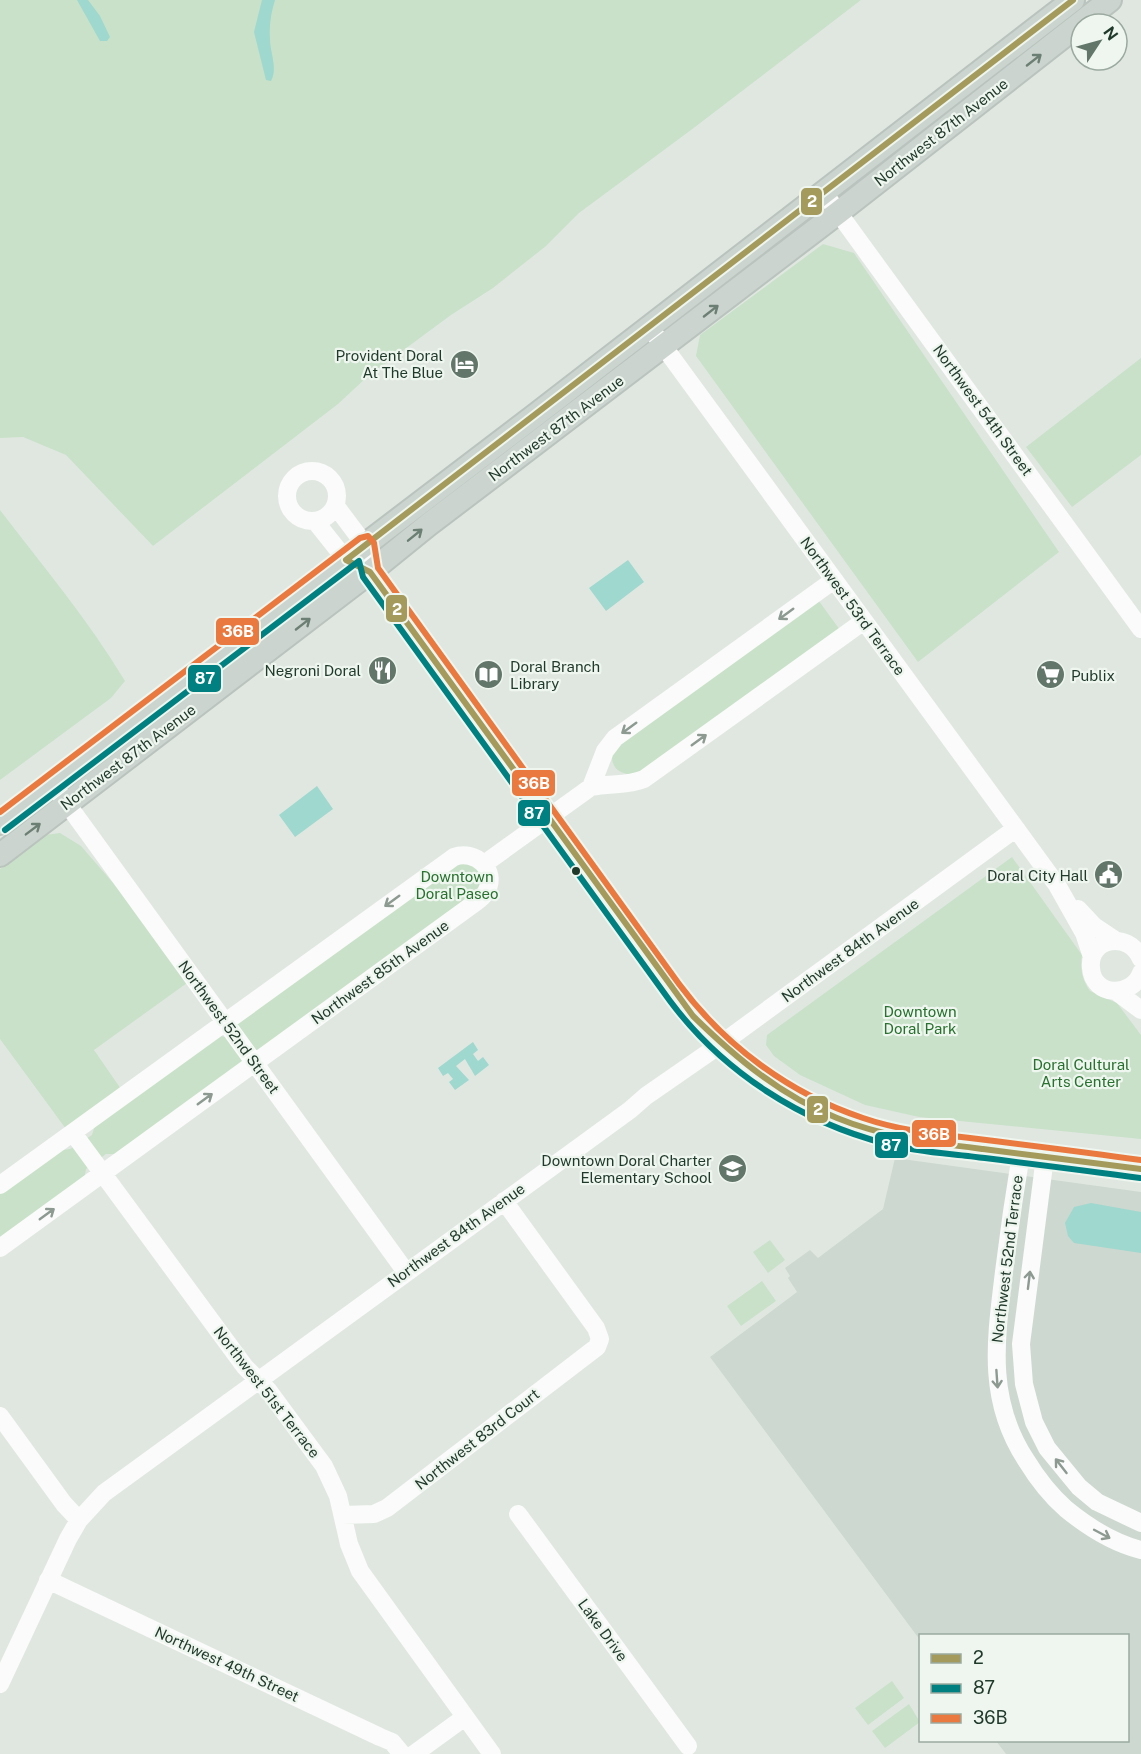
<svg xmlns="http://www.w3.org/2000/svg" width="1141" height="1754" viewBox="0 0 1141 1754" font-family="'Public Sans',sans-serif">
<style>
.built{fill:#cdd8d0}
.green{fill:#c9e1c9}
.water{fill:#9fd8ce}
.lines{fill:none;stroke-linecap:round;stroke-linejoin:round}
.major-casing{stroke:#bac3be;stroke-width:26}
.minor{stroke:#fafbfa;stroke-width:18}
.major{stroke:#cbd4cf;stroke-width:22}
.bus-1-casing{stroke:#eef6ef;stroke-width:10}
.bus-2-casing{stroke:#eef6ef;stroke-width:10}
.bus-3-casing{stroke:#eef6ef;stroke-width:10}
.bus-1{stroke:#a49a5b;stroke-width:6}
.bus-2{stroke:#008080;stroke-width:6}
.bus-3{stroke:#e9793e;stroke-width:6}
.oneway{stroke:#6c7f74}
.oneway2{stroke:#8c9a92}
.bus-dot{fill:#1f392a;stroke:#eef6ef;stroke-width:2}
.labels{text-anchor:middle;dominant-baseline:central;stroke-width:4.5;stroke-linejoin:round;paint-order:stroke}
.street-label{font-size:15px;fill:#1f392a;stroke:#eef6ef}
.poi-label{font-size:15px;fill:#1f392a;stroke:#eef6ef;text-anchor:end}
.park-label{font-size:15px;fill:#28712e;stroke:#eef6ef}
.line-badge{stroke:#eef6ef;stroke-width:2}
.badge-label{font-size:16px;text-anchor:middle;font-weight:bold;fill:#fff}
</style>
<rect width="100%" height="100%" fill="#e0e7e1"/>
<path class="built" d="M895,1158L1141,1192V1754H1006L996,1741L1128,1740V1636H920V1640L710,1357L797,1292L788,1278L790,1276L785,1268L810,1250L818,1258L883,1209Z"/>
<path class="green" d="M0,0H861L691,130L579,213L546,246L493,288L451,315L367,377L338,404L153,546L66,455L23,437L0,438Z
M823,244L854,253L1059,552L918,662L696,356L700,335Z
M1141,358V455L1072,507L1026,447Z
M0,510C43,566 89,621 125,681L111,698L0,780Z
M816,597L840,630L641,775C620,775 607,770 614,745Z
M60,833L81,846L120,891L187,983L94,1050L121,1089L66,1129L0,1039V869L45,835Z
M1012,857L1082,955C1080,968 1082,980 1090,991L1117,1003L1141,1035V1139L919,1117L865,1105L800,1075L774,1056L766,1045L767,1035Z
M455,860L476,863L483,886L120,1154H106L86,1169L84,1180L0,1242V1191L55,1151L70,1149L92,1135L96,1122L217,1035L225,1037L238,1028V1022Z
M770,1240L785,1260L768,1273L753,1252Z
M762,1281L776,1301L741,1326L727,1306Z
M892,1681L904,1698L868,1725L855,1708Z
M909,1704L920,1722L885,1748L872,1731Z"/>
<path class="water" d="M77,0H88L100,16L110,37L107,41H100Z
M262,0H275C271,13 269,25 270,39C270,53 278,68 271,81L266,80L254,32Z
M628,560L644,582L606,611L589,588Z
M317,786L333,809L295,837L279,815Z
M473,1042L478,1050L473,1054L478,1061L483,1057L489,1065L475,1076L465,1059L456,1066L469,1080L455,1090L449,1082L453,1079L448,1073L443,1076L438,1068Z
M1091,1203L1141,1212V1253L1074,1243L1068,1236L1065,1223L1074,1207Z"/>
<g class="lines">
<defs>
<path id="major" d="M0,823L533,417L1073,0
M0,855L370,572L428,525L839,212L1110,0"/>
</defs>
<use href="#major" class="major-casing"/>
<path class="minor" d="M824,193L1141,629
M656,336L1057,885L1084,933L1092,957
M287 496a25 25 0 1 1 50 0a25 25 0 1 1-50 0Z
M335,505L365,545L370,572L652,961C665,979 678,999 693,1016C743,1073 814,1117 888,1135C915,1142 943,1144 969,1147C1027,1155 1084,1161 1141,1169
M315,521L346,560L356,565
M52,783L406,1272
M591,787L605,751L615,738L834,580
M484,864L591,787C609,783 628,786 644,779L864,621
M1078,909L1094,926L1115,940
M1141,959C1129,930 1088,938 1091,968C1093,997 1132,998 1141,973
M1117,992L1141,1010
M73,1133L245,1367L268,1390L324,1466L338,1496L349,1544L360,1571L492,1754
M1021,1154C1014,1196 1008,1238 1003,1280C995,1345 988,1402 1026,1460C1037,1478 1050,1495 1066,1509C1088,1527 1113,1543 1141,1550
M1045,1157L1021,1344L1024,1384L1034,1422L1047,1448L1079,1487L1097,1502L1141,1523
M0,1185L454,857C475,849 499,870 486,892C483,898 477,901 472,905L0,1248
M0,1416L64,1504L79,1520
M518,1514L688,1746
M343,1515L374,1514L387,1508L597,1347L600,1339L596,1328L504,1201
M48,1580L380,1737L392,1742L402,1754
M0,1684L68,1539L79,1520L104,1493L630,1110L646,1096L721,1044L1015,829
M414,1754L465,1717"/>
<use href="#major" class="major"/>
<defs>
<path id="bus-1" d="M1073,0L346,560L370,572L693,1016C735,1057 781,1096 837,1118C883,1137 934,1143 983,1149C1036,1156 1088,1162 1141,1169"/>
<path id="bus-2" d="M5,830L359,561L363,577L670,1001C723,1072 801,1122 887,1144C913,1151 941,1153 968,1156C1025,1163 1083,1170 1140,1178"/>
<path id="bus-3" d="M0,812L360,538L368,536L374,543L378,568L679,984C725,1046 790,1094 863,1118C898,1130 933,1134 970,1138C1027,1145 1084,1152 1141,1160"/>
</defs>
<use href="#bus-1" class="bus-1-casing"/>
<use href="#bus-2" class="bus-2-casing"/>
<use href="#bus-3" class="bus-3-casing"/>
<use href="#bus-1" class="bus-1"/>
<use href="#bus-2" class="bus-2"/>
<use href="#bus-3" class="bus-3"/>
</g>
<defs><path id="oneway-shaft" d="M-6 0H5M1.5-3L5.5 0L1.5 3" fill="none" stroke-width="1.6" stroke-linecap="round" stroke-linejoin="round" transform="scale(1.5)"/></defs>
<g class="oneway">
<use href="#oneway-shaft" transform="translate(1034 60) rotate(-38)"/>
<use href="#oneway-shaft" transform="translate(711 311) rotate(-38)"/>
<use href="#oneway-shaft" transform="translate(415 535) rotate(-39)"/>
<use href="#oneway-shaft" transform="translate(303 624) rotate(-38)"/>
<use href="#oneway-shaft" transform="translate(33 829) rotate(-37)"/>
</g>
<g class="oneway2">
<use href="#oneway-shaft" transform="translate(786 614) rotate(144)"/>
<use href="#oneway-shaft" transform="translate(629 728) rotate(144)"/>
<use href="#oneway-shaft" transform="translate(699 740) rotate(-36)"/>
<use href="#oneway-shaft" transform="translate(392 901) rotate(144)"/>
<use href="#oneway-shaft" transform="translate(205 1099) rotate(-36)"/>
<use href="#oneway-shaft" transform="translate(47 1214) rotate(-36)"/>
<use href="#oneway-shaft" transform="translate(1029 1280) rotate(-83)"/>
<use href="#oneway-shaft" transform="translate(997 1379) rotate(86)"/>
<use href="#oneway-shaft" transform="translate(1061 1466) rotate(-128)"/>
<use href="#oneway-shaft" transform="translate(1102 1534) rotate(28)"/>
</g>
<defs>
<symbol id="hotel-disc" viewBox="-11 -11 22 22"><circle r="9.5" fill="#63766a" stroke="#eef6ef"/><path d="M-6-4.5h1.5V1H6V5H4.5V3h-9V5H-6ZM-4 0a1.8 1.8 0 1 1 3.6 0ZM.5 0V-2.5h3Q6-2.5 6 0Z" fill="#fff"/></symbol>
<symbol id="restaurant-disc" viewBox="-11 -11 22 22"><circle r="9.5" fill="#63766a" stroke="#eef6ef"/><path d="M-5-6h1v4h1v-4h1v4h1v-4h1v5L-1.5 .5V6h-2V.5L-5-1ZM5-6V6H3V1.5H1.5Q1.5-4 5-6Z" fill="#fff"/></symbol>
<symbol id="library-disc" viewBox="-11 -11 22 22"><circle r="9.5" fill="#63766a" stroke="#eef6ef"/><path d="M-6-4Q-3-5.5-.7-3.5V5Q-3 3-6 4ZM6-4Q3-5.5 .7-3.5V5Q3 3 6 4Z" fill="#fff"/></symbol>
<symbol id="supermarket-disc" viewBox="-11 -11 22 22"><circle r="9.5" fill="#63766a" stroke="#eef6ef"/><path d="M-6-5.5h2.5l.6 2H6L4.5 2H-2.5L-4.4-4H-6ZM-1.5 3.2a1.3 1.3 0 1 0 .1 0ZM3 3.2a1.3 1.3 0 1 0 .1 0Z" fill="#fff"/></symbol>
<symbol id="civic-disc" viewBox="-11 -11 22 22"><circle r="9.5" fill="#63766a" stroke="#eef6ef"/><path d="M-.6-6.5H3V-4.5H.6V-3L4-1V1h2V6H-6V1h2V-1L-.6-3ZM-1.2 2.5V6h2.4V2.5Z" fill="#fff"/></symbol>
<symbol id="school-disc" viewBox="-11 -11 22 22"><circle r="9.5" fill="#63766a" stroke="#eef6ef"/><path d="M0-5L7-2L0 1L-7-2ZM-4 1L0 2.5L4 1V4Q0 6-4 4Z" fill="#fff"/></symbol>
</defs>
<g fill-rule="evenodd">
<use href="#hotel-disc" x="448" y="348" width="33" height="33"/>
<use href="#restaurant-disc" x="366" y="654" width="33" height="33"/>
<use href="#library-disc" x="472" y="658" width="33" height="33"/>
<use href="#supermarket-disc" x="1034" y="658" width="33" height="33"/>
<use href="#civic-disc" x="1092" y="858" width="33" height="33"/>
<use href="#school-disc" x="716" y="1152" width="33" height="33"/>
</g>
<circle class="bus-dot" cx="576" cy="871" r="5"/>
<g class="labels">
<g class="street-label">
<text transform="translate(941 132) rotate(-38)">Northwest 87th Avenue</text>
<text transform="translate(983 410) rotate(54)">Northwest 54th Street</text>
<text transform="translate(556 428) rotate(-37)">Northwest 87th Avenue</text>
<text transform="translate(853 606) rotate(54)">Northwest 53rd Terrace</text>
<text transform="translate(128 757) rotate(-37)">Northwest 87th Avenue</text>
<text transform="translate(850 950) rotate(-36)">Northwest 84th Avenue</text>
<text transform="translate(380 972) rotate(-36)">Northwest 85th Avenue</text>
<text transform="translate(229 1027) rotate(54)">Northwest 52nd Street</text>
<text transform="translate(456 1235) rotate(-36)">Northwest 84th Avenue</text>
<text transform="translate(1007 1259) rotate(-83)">Northwest 52nd Terrace</text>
<text transform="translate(267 1392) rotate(52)">Northwest 51st Terrace</text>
<text transform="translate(477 1439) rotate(-38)">Northwest 83rd Court</text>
<text transform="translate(603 1630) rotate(54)">Lake Drive</text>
<text transform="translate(227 1664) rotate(25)">Northwest 49th Street</text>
</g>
<g class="poi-label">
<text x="443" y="355">Provident Doral<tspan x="443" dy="17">At The Blue</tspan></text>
<text x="510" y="666" text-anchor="start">Doral Branch<tspan x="510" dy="17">Library</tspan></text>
<text x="361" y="670">Negroni Doral</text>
<text x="1071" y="675" text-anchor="start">Publix</text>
<text x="1088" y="875">Doral City Hall</text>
<text x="712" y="1160">Downtown Doral Charter<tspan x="712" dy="17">Elementary School</tspan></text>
</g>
<g class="park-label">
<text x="457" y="876">Downtown<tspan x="457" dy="17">Doral Paseo</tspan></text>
<text x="920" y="1011">Downtown<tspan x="920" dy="17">Doral Park</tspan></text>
<text x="1081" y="1064">Doral Cultural<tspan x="1081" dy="17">Arts Center</tspan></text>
</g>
</g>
<g class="line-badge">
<rect x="800" y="187" width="23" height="29" rx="6" fill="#a49a5b"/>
<rect x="385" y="594" width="23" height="29" rx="6" fill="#a49a5b"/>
<rect x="215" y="617" width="45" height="29" rx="6" fill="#e9793e"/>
<rect x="187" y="664" width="35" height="29" rx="6" fill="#008080"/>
<rect x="511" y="769" width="45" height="28" rx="6" fill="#e9793e"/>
<rect x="517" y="799" width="34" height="28" rx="6" fill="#008080"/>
<rect x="806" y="1095" width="23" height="29" rx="6" fill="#a49a5b"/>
<rect x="911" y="1119" width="46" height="29" rx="6" fill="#e9793e"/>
<rect x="874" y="1131" width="35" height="28" rx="6" fill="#008080"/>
</g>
<g class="badge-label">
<text x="812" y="207">2</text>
<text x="397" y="615">2</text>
<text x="238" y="637">36B</text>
<text x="205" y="684">87</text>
<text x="534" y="789">36B</text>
<text x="534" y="819">87</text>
<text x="818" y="1115">2</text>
<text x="934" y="1140">36B</text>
<text x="891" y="1151">87</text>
</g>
<rect x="919" y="1634" width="210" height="108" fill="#eef6ef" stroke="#9baaa0" stroke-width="1.5"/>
<rect x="931" y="1654" width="30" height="9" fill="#a49a5b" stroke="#9baaa0" stroke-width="1.5"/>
<text x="973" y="1664" font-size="18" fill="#1f392a">2</text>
<rect x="931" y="1684" width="30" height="9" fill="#008080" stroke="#9baaa0" stroke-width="1.5"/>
<text x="973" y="1694" font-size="18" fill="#1f392a">87</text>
<rect x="931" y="1714" width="30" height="9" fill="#e9793e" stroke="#9baaa0" stroke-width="1.5"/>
<text x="973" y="1724" font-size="18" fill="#1f392a">36B</text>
<g transform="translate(1099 42) rotate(54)"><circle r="28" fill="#eef6ef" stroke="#9baaa0" stroke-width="1.5"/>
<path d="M0-4.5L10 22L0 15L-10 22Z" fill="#63766a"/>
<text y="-9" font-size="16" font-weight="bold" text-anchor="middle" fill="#1f392a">N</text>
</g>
</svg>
